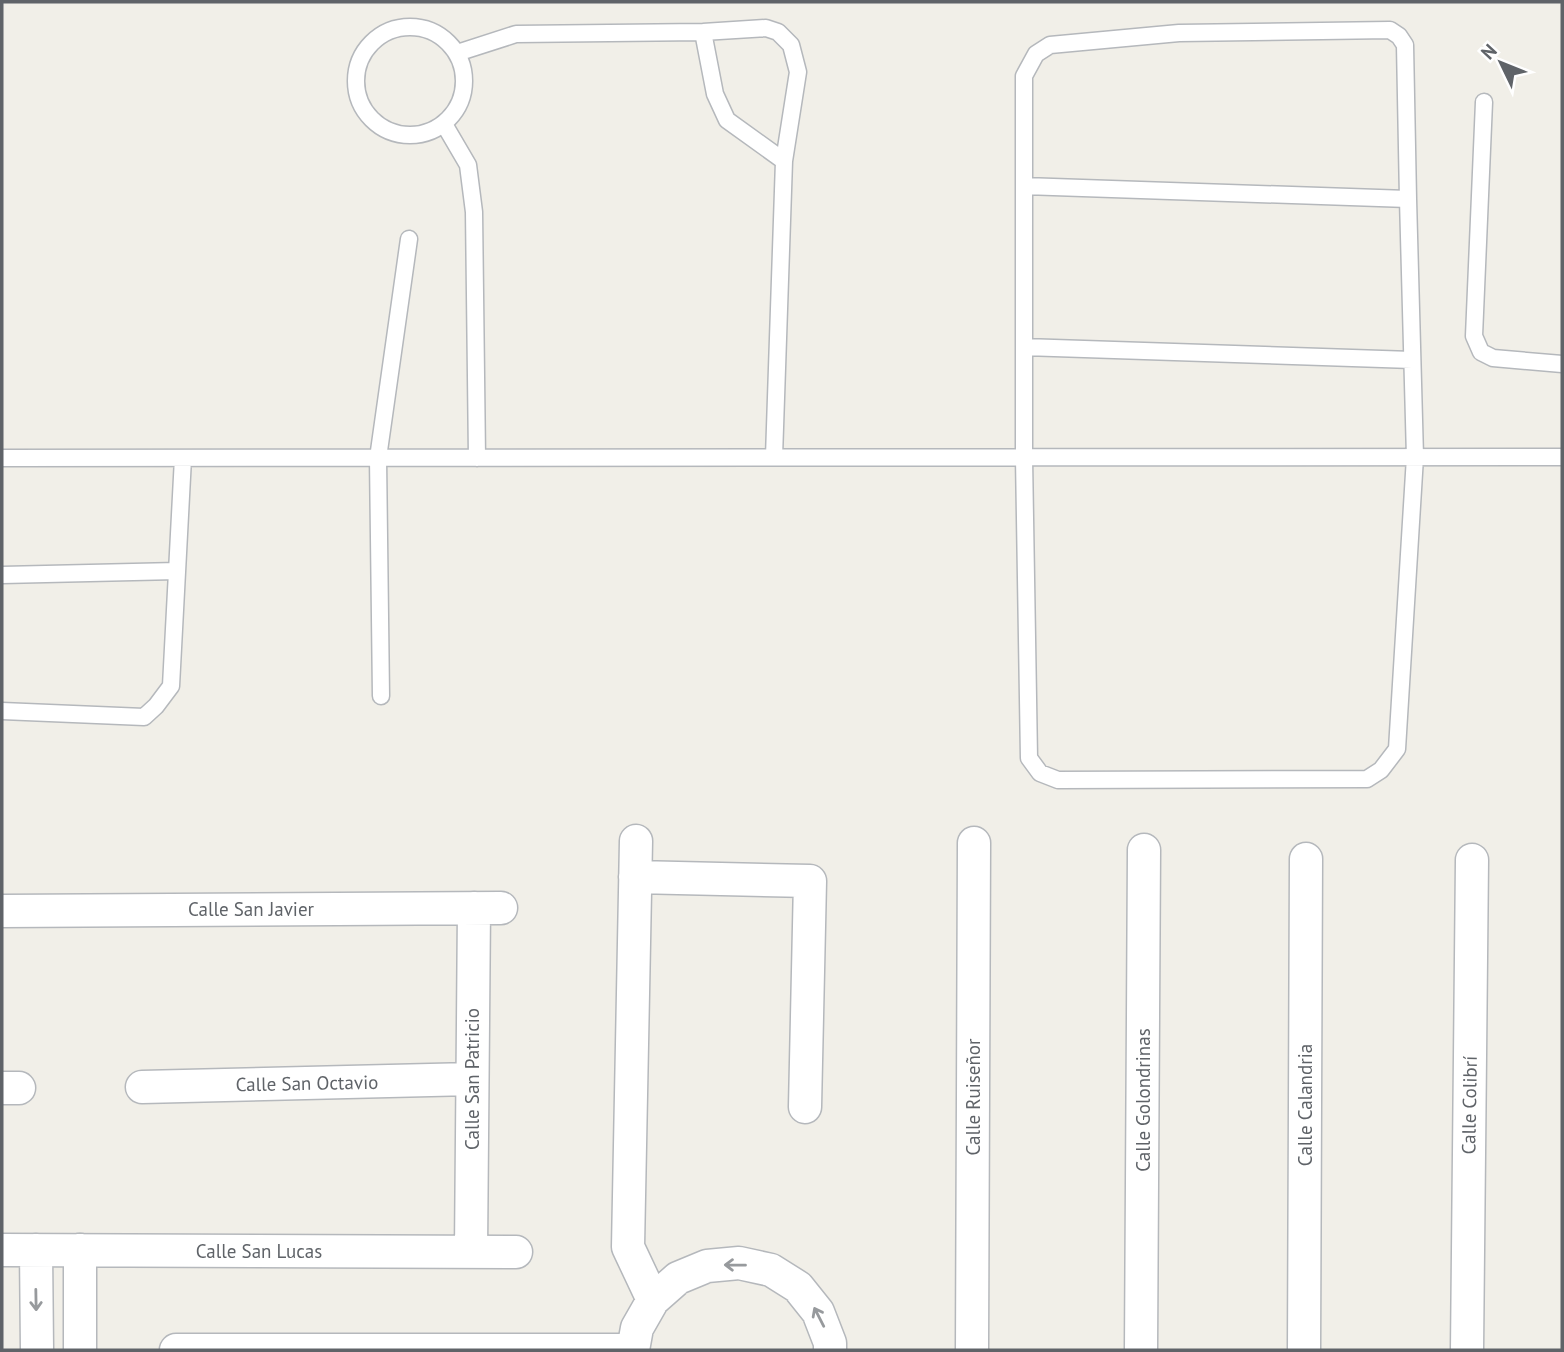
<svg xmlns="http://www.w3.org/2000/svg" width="1564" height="1352" viewBox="0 0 1564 1352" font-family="'PT Sans',sans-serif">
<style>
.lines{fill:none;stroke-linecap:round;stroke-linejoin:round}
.lane-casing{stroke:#b5b8bc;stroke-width:19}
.street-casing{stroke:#b5b8bc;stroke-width:35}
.lane{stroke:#fff;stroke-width:16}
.street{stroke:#fff;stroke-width:32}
.oneway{stroke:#979a9d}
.labels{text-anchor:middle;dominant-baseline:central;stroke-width:7;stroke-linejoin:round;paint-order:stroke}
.street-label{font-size:19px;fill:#5f6368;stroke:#fff}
</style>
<rect width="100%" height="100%" fill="#f1efe8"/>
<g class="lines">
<defs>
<path id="lane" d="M356 81a54 54 0 1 1 108 0a54 54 0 1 1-108 0Z
M1390,30L1399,36L1405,45L1408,199L1415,457L1397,749L1381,770L1367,779L1058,780L1040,773L1029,758L1024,458V76L1036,54L1050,45L1179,33Z
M703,32L715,94L727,120L784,161
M457,53L516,34L703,32L766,28L778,32L791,45L798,72L784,161L774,457
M1484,102L1474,336L1481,352L1493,358L1562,364
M444,124L468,165L474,212L477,458
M1024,186L1408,199
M1024,347L1412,360
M2,458L1562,457
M2,575L177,571
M381,696L378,458L409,239
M2,711L144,717L156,706L171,686L183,458"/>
<path id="street" d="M636,841L628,1247L653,1300
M635,877L810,881L805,1107
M2,911L501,908
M142,1087L472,1079
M2,1088H19
M2,1250L516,1252
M36,1250L37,1350
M80,1250V1350
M471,1251L474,908
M176,1350H633
M633,1350L637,1328L653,1300L678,1278L707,1266L739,1263L771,1270L798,1287L818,1312L830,1343V1350
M972,1350L974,843
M1141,1350L1144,850
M1304,1350L1306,859
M1467,1350L1472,860"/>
</defs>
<use href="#lane" class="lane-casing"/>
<use href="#street" class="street-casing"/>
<use href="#lane" class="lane"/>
<use href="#street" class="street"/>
</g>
<defs><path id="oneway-shaft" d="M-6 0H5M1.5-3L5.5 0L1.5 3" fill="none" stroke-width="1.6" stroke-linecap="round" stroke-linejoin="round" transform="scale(1.75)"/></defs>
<g class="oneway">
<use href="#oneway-shaft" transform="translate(735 1265) rotate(-179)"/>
<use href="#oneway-shaft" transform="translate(36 1300) rotate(89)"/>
<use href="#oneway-shaft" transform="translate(819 1317) rotate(-117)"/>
</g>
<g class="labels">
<g class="street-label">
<text x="251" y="909">Calle San Javier</text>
<text transform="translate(472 1079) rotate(-90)">Calle San Patricio</text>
<text transform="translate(307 1083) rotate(-1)">Calle San Octavio</text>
<text transform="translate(973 1097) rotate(-90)">Calle Ruiseñor</text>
<text transform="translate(1143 1100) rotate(-90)">Calle Golondrinas</text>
<text transform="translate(1305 1105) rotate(-90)">Calle Calandria</text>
<text transform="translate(1469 1105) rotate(-89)">Calle Colibrí</text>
<text x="259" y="1251">Calle San Lucas</text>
</g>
</g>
<rect width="1564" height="1352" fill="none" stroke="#5f6368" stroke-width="7"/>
<g transform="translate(1501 63) rotate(313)" stroke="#ffffff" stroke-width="5" paint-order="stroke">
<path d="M0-5L12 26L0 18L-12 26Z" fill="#5f6368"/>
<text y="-10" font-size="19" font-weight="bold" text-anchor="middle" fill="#5f6368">N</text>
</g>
</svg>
